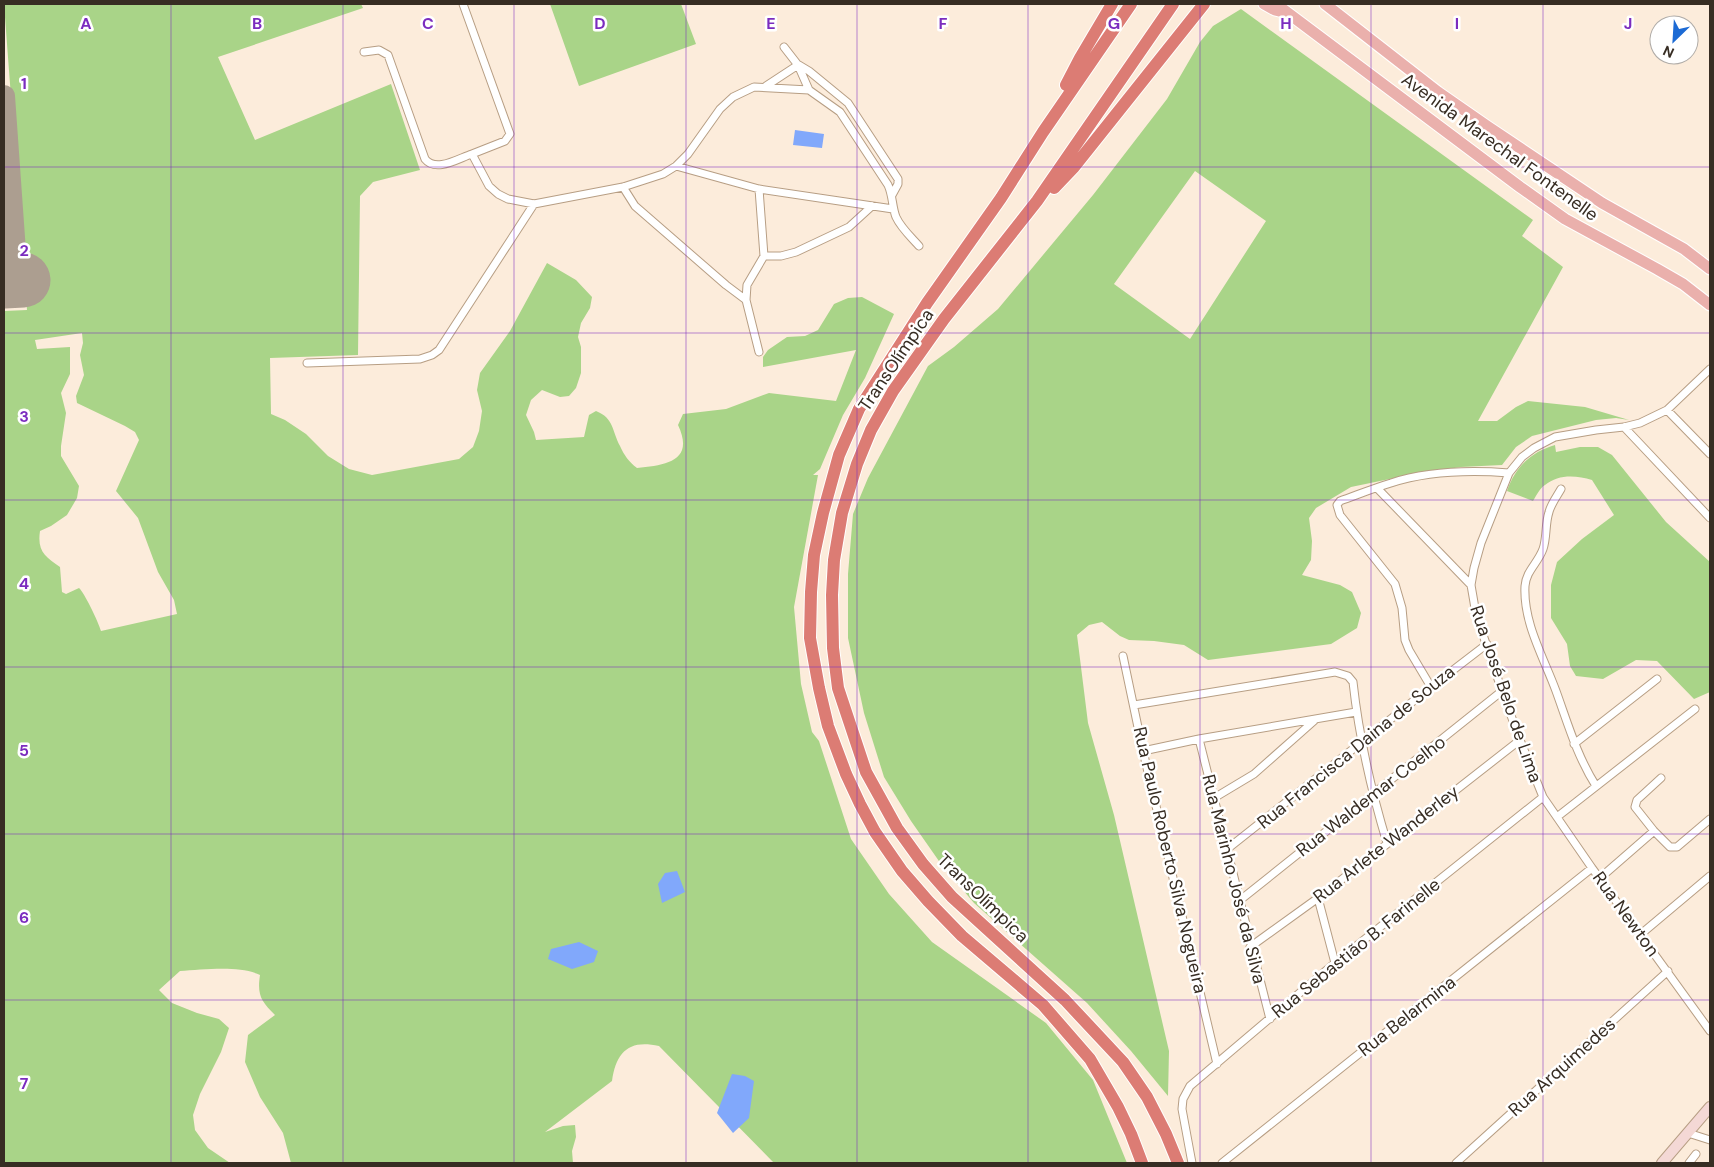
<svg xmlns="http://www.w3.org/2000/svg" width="1714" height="1167" font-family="'DM Sans',sans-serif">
  <rect width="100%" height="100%" fill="#fcecdb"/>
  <path fill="#a9d488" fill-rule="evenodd" d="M4,4h357l2,4 -145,49 37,83 136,-56 29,86 -47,12 -13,14 -2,159 -88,3 1,56 14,6 21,14 22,22 21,13 23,6 87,-16 14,-12 6,-16 3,-20 -5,-21 3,-17 30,-42 37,-68 29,17 16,17 -2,11 -9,15 -3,14 3,10v26l-5,15 -7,8 -9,1 -18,-7 -11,10 -5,15 8,17 2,8 48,-3 5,-22 7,-4c18,7 16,20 24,35 4,9 9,16 17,22 29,-3 58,-7 41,-43l5,-11 43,-5 43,-16 67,8 20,-51 -93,17v-10l5,-7 19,-13 18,-1 13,-6 16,-26 14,-6 14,-1 32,17 -29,64 -22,37 -23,54 -7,6h5l-24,132 7,77 11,48 7,9 32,98 38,55 43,48 114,81 47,57 34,83h-353l-115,-117c-30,-7 -43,6 -47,35l-67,51 18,-6 12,-1 1,12 -4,14 1,12h-282l-8,-30 -23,-36 -15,-35 3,-27 27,-20c-14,-14 -18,-20 -15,-40 -21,-10 -57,-5 -80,-4l-21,19 13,13 25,10 22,6 10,9 -8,24 -21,42 -7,21 2,15 13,18 22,15h-226v-852l23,-1zM82,333l1,10 -3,12 4,20 -8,21 1,7 48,23 10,6 4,8 -23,51 22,27 20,54 16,28 3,14 -76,17c-2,-8 -17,-39 -22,-43l-13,6 -4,-2 -2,-25c-15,-10 -23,-16 -20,-36l11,-5 16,-11 10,-17 2,-12 -18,-30v-10l5,-33 -5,-20 9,-19v-27l-33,2 -2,-9z
    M550,4h131l15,40 -117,42z
    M1241,9l292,211 -11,16 41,31 -85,154h19l19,-14 12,-6 57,6 44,13 -13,-2 -20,2 -64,16 -16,11 -14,18 -41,2 -52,8 -58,12 -35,21 -7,10 3,23 -1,19 -9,15 38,10 12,7 9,21 -4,15 -26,16 -123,16 -24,-15 -30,-4 -25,-1 -9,-4 -18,-14 -13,3 -12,10 11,88 26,92 55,236 -1,45 -37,-45 -44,-48 -113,-100 -33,-39 -30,-43 -27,-44 -20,-64 -16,-75v-64l5,-60 15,-36 60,-112 26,-19 44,-38 95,-114 74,-96 33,-57 13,-16zM1195,171l71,50 -76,118 -76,-55z
    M1555,445l1,7 24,-5h18l14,8 54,67 44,40v130l-16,7 -37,-38 -21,-1 -33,19 -27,-3 -6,-10 -3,-22 -16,-26v-33l6,-23 25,-23 32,-24 -22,-35c-16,-5 -34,-6 -47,5 -5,3 -9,11 -12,16l-26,-10c8,-24 24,-39 48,-46z"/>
  <path fill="#81a8fb" d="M795,130l29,4 -2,14 -29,-3z
    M677,871l8,21 -23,11 -4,-19 7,-11z
    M579,942l19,9 -4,11 -22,7 -24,-10 3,-10z
    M732,1074l13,2 9,5 -5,37 -16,15 -16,-20z"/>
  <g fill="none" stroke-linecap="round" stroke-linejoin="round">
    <path stroke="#ac9e90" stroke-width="22" d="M4,96l13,184"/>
    <path stroke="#ac9e90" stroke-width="55" d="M4,281l19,-1"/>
    <g stroke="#b79e84" stroke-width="9">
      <path id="street" d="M463,4l47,130 -5,7 -33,13
        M784,47l14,18 11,25 31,22 48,73c5,11 4,22 8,32 5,11 15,20 23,29
        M364,52l15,-2 9,5 37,104c11,14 34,-1 47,-5l17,32 9,8 10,5 26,5 89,-17 40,-13 13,-8 12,-12 32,-45 13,-12 21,-10 55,3
        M799,65l10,6 39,32 50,76v5l-6,11
        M766,86l32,-21
        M676,166l83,23 134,20
        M623,187l12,19 91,79 20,15
        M764,256h17l15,-4 53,-25 23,-21
        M759,352l-13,-52 1,-15 17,-29 -5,-67
        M307,363l113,-4 12,-4 7,-5 95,-146
        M1710,369l-43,41 -27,13 -16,4 -28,3 -41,7 -21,11 -12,9 -13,16 -28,70 -7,25 -3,17 5,29 26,77 18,49 23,57 49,71 118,163
        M1667,410l43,44
        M1624,427l86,91
        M1377,488l94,97
        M1561,489c-4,7 -10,15 -12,23 -4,12 -2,26 -6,37 -5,14 -17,22 -18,37 -2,37 19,72 31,105 12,33 21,65 40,95
        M1123,656l20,95 74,313
        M1431,687l-22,-37 -4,-10 -3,-32 -7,-24 -55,-69 -3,-10 3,-4c17,-6 34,-13 51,-18 37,-12 79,-13 118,-10
        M1134,705l195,-32 6,-1 13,4 5,6c6,55 18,108 34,161
        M1199,739l71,280
        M1574,744l83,-65
        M1143,751l56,-12 157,-27
        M1661,778l-24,22 -2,7 19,24 16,16h7l33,-28
        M1214,798l40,-24 61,-54
        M1557,817l138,-108
        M1226,850l205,-163 56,-43
        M1600,878l54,-47
        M1318,898l17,65
        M1239,901l263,-210
        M1641,934l69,-58
        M1250,947l68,-49 202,-158
        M1688,1133l22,7
        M1192,1163l-10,-54 1,-10 7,-13 145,-123 208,-166
        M1222,1163l370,-295
        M1456,1163l212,-192
        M1689,1163l7,-9"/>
    </g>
    <g stroke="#b79e84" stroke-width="12">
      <path id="secondary" d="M1662,1163l48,-56"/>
    </g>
    <g stroke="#fff" stroke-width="13">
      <path id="primary" d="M1264,4l11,6 8,2
        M1276,4l244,183 45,32 92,50 26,15 27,21
        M1325,4l113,88 49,34 115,77 82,46 26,20"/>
    </g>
    <g stroke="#fff" stroke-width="14">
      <path id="highway" d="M1131,4l-88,128 -42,66 -74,105 -68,106 -20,46 -16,58 -9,42 -3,37 -1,46 9,50 9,38 18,48 14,30 15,28 27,39 26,30 34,35 81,69 47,54 28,48 13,27 11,29
        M1173,4l-136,197 -93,118 -51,72 -22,39 -14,34 -15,49 -8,47 -2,35 1,53 5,40 28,84 31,56 26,36 29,33 113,103 58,62 24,35 19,37 12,29
        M1066,85l14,-27 32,-54
        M1054,188l20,-21 130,-163"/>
    </g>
    <use href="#street" stroke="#fff" stroke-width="7"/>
    <use href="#secondary" stroke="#f4d8d5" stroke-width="10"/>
    <use href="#primary" stroke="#eab0ac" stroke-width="11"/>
    <use href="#highway" stroke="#dc7c74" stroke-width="12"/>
  </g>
  <path fill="none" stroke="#7b2cbf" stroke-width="1" stroke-opacity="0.55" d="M171,4v1159M343,4v1159M514,4v1159M686,4v1159M857,4v1159M1028,4v1159M1200,4v1159M1371,4v1159M1543,4v1159M4,167h1706M4,333h1706M4,500h1706M4,667h1706M4,834h1706M4,1000h1706"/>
  <g text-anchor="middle" stroke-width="5" stroke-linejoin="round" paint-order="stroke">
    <g font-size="18" fill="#372d23" stroke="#fff">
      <text transform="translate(1500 147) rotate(36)" y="6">Avenida Marechal Fontenelle</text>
      <text transform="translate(896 360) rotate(-56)" y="6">TransOlímpica</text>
      <text transform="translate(1506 694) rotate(71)" y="6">Rua José Belo de Lima</text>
      <text transform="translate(1356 747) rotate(-39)" y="6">Rua Francisca Daina de Souza</text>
      <text transform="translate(1371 796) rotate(-38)" y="6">Rua Waldemar Coelho</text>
      <text transform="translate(1386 844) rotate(-38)" y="6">Rua Arlete Wanderley</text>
      <text transform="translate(1170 860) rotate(77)" y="6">Rua Paulo Roberto Silva Nogueira</text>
      <text transform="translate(1234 879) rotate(76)" y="6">Rua Marinho José da Silva</text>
      <text transform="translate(983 898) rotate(44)" y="6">TransOlímpica</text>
      <text transform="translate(1626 914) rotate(54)" y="6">Rua Newton</text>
      <text transform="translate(1356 948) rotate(-39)" y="6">Rua Sebastião B. Farinelle</text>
      <text transform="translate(1407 1016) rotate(-38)" y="6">Rua Belarmina</text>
      <text transform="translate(1562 1067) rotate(-42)" y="6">Rua Arquimedes</text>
    </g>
  </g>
  <g font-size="16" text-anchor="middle" font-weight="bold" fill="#7b2cbf" stroke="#fff" stroke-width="5" stroke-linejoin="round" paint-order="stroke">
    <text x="86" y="29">A</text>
    <text x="257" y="29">B</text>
    <text x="428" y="29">C</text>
    <text x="600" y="29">D</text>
    <text x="771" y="29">E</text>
    <text x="943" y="29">F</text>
    <text x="1114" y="29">G</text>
    <text x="1286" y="29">H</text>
    <text x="1457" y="29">I</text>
    <text x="1628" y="29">J</text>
    <text x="24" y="89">1</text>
    <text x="24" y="256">2</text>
    <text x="24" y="422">3</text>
    <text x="24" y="589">4</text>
    <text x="24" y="756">5</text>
    <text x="24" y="923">6</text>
    <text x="24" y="1089">7</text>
  </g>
  <rect width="1714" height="1167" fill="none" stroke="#372d23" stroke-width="10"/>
  <g transform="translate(1674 40) rotate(205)"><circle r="24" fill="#ffffff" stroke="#afaba7"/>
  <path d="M0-4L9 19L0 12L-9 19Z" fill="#1c6ad4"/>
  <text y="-8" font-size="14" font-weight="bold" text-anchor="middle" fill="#372d23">N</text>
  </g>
</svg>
